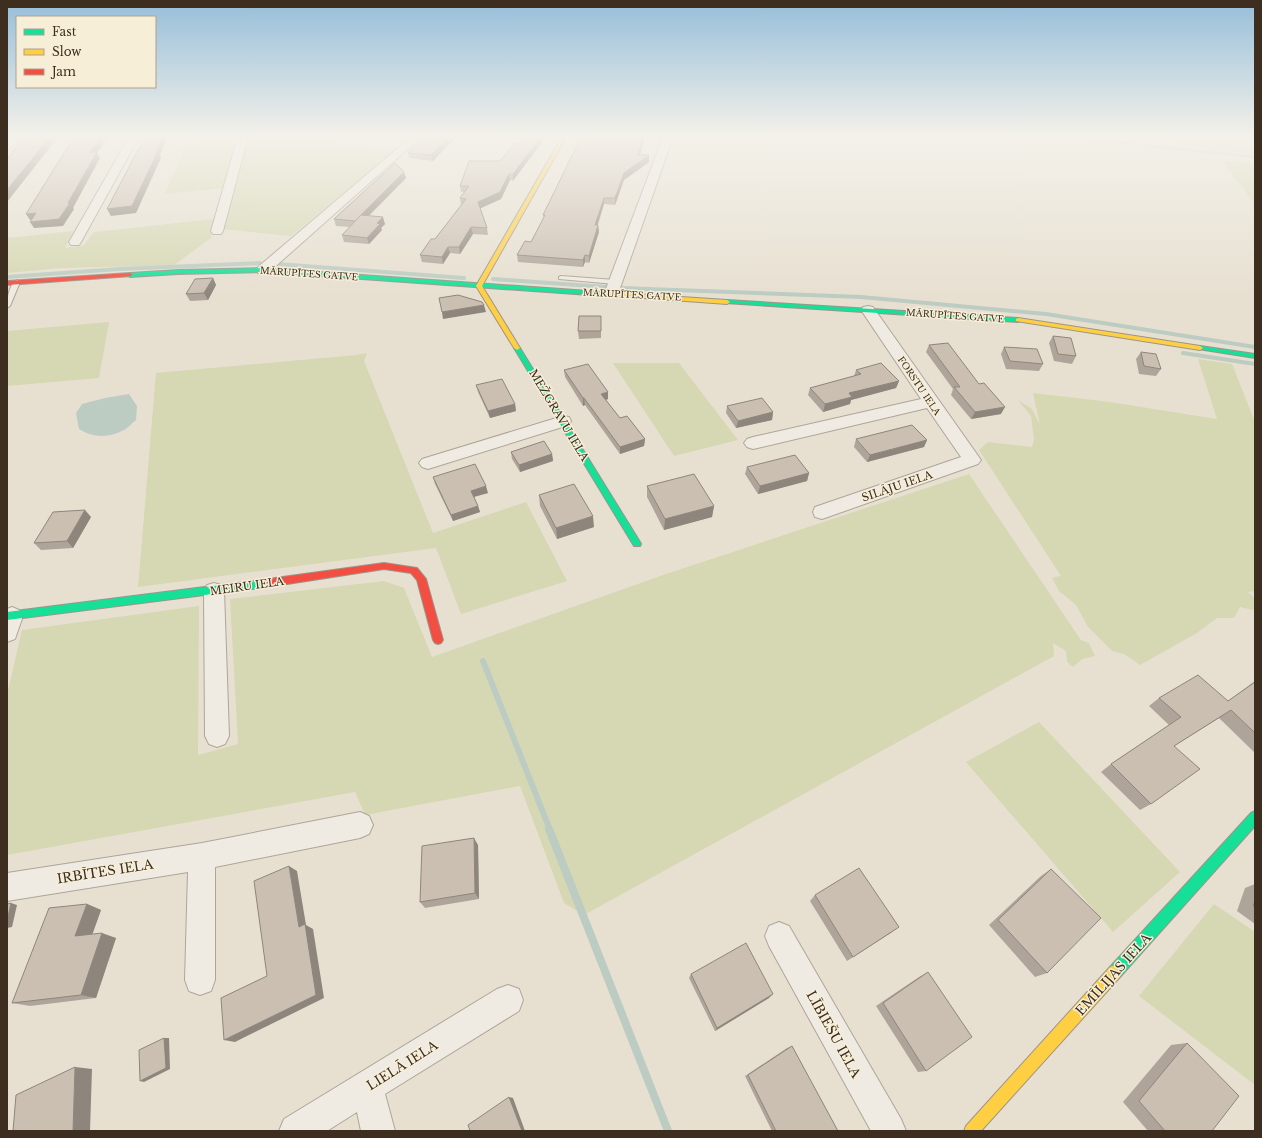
<svg xmlns="http://www.w3.org/2000/svg" width="1262" height="1138" font-family="'Libre Baskerville',serif">
  <rect width="100%" height="100%" fill="#e7e0d1"/>
  <path fill="#d6d7b3" d="M241,137l-16,51 -60,6 21,-50z
    M248,137h95l-11,8 62,6 -103,85 -68,-7z
    M1161,137h88l6,2v15l-64,-7z
    M1221,160l34,3v41z
    M214,219l-3,19 -37,27 -113,3 -54,5v-35l66,-7 -8,17 19,-3 10,-13z
    M109,322l-10,56 -92,8v-55z
    M367,353l-3,8 69,172 93,-31 41,79 -106,33 -25,-66 -298,39 18,-214 200,-18z
    M1198,359l34,5 23,58v169l-7,1 7,6v9l-2,3 -13,-3 -6,11h-17l-20,15 -57,32 -16,-11 -12,-3 -24,-24 -12,-22 -17,-14 -7,-13 9,-2 -82,-126 9,-8 44,5 2,-7 -3,-24 -13,-16 14,9 8,16 -7,-32 77,9 107,17z
    M613,363h66l59,77 -64,16z
    M969,474l112,166 8,3 6,13 -13,3 -9,8 -6,-5 -1,-11 -13,-8 1,13 -470,259 -20,-12 -44,-117 -155,29 -10,-23 -348,63v-160l15,-65 177,-24 -1,149 40,-11 -8,-145 154,-18 20,7 28,69 234,-83z
    M1039,722l141,150 -67,60 -147,-170z
    M1214,904l41,28v153l-116,-89z"/>
  <path fill="#bcccc2" d="M129,394l8,12 -1,14c-4,3 -8,8 -12,10 -15,8 -31,8 -45,-1l-3,-16 6,-9 23,-6z"/>
  <g fill="none" stroke-linecap="round" stroke-linejoin="round">
    <path stroke="#bcccc2" stroke-width="3" d="M1063,137l192,20"/>
    <path stroke="#bcccc2" stroke-width="4" d="M278,264l186,14
      M7,277l112,-8 141,-6
      M493,279l113,8
      M622,288l239,9 185,17 209,33
      M1183,353l72,11"/>
    <path stroke="#bcccc2" stroke-width="6" d="M483,661l67,169"/>
    <path stroke="#bcccc2" stroke-width="8" d="M549,829l119,302"/>
    <g stroke="#ada599" stroke-width="2">
      <path id="lane" d="M561,276l54,4 3,2 -3,2 -56,-5v-2z
        M17,280l3,2 -10,24 -3,2c0,-9 2,-24 10,-28z"/>
    </g>
    <g stroke="#ada599" stroke-width="2">
      <path id="street" d="M9,137h10l-8,11 -4,1v-10z
        M129,137h10l-58,105 -2,3h-8l-2,-3z
        M238,137h10l-25,94 -2,3h-8l-2,-3z
        M411,137h10l-153,136h-10l-1,-3 1,-3z
        M663,137h10l-55,157 -2,3h-10l-2,-3z
        M868,306l5,1 108,153 -3,4 -156,55 -7,-2 -2,-5 2,-5 146,-50 -34,-49 -174,41 -6,-2 -3,-4 3,-4 6,-2 168,-38 -60,-89 2,-3z
        M563,416l6,1 2,4 -2,4 -141,44 -6,-2 -3,-4 3,-4z
        M214,583l7,2 3,6 5,145 -4,8 -8,3 -8,-3 -4,-8 -1,-145 3,-6z
        M12,607l7,3 4,6 -8,23 -8,3v-33z
        M360,812l9,4 4,9 -4,9 -9,4 -145,29v113l-4,11 -11,4 -11,-4 -4,-11 3,-108 -181,29v-28l195,-30z
        M779,922l10,4 112,193 5,12h-35l-102,-185 -4,-10 4,-10z
        M508,985l11,4 4,11 -4,11 -134,83 10,37h-34l-4,-19 -30,19h-48l5,-12 213,-130z"/>
    </g>
    <g stroke="#9c958a" stroke-width="2">
      <path id="fast" d="M263,268l341,24 3,2 -3,2 -341,-24 -85,2 -48,3 -3,-2 3,-2 48,-3z
        M727,300l291,18 3,2 -3,2 -293,-19 -1,-1z
        M517,346l3,2 120,194 1,2 -1,2h-6l-120,-198z
        M1200,346l55,8v4l-57,-9 -1,-1z
        M268,579l3,1 2,3 -2,3 -3,1 -261,33v-8z
        M1255,811v15l-135,151 -5,2 -5,-2 -2,-5 2,-5 141,-154z"/>
    </g>
    <g stroke="#9c958a" stroke-width="2">
      <path id="slow" d="M562,137h4l-84,149 38,62 -3,2 -3,-2 -38,-62z
        M604,292l123,8 3,2 -3,2 -125,-9 -1,-1z
        M1018,318l182,28 3,2 -3,2 -184,-29v-2z
        M1115,965l5,2 2,5 -2,5 -139,154h-17l2,-5 144,-159z"/>
    </g>
    <g stroke="#9c958a" stroke-width="2">
      <path id="jam" d="M130,273l2,1v2l-125,9v-4z
        M384,563l33,5 9,11 17,61 -2,3 -3,1 -3,-1 -2,-3 -16,-60 -6,-7 -27,-4 -116,18 -3,-1 -2,-3 2,-3 3,-1z"/>
    </g>
    <use href="#lane" fill="#efebe3" fill-rule="evenodd"/>
    <use href="#street" fill="#efebe3" fill-rule="evenodd"/>
    <use href="#fast" fill="#16e098" fill-rule="evenodd"/>
    <use href="#slow" fill="#ffcf43" fill-rule="evenodd"/>
    <use href="#jam" fill="#f24e42" fill-rule="evenodd"/>
  </g>
  <path fill="#afa499" d="M424,137h32l-23,24 -24,-3 -1,-5z
    M581,137h64l-5,18 9,7 -25,18 -9,25 -11,-1 -6,21 1,7 -10,31 -4,-1 -2,5 -65,-5 -1,-7 14,-13 13,-24 -1,-3z
    M515,143l-2,38 -3,-1 -9,19 -21,9 7,20 1,7 -15,-1 -13,20 -10,-1 -7,11 -21,-2 -2,-7 15,-16 26,-34 -1,-7 4,-6h-3l-1,-6 40,-25z
    M406,178l-37,38 16,8 -4,4 1,2 -13,14 -25,-2 -2,-7 8,-8 -14,-1 -2,-7z
    M213,278l3,7 -8,15 -18,1 -4,-7z
    M601,316v22l-22,1 -1,-8z
    M1053,336l23,20 -4,8 -18,-3 -5,-18z
    M929,345l72,69 -30,5 -20,-24 2,-6 -27,-37z
    M1004,347l39,17 -4,7 -33,-2 -5,-15z
    M1141,352l20,17 -5,7 -17,-2 -3,-15z
    M564,370l44,29 -2,1 14,18 25,21 -1,7 -24,8 -35,-49 -2,1 -18,-29z
    M856,370l43,11 -3,7 -45,12 -1,4 -27,8 -15,-17 2,-7 44,-12z
    M476,385l39,19 1,7 -26,7 -12,-26z
    M727,406l46,6 -1,8 -36,8 -10,-15z
    M856,439l71,1 -3,7 -57,15 -13,-15z
    M511,452l41,2 1,7 -33,11 -8,-13z
    M747,467l62,6 -2,8 -49,13 -13,-20z
    M433,477l55,16 -14,4 4,9 2,6 -27,9 -18,-37z
    M647,486l67,20 -2,11 -48,13 -17,-33z
    M539,495l55,32 -37,12 -17,-33z
    M91,517l-18,31 -32,2 -7,-7z
    M1255,681v70l-1,1 -35,-34 -45,28 -23,58 -11,6 -39,-38 10,-8 58,-39 -20,-19 10,-8 69,3z
    M478,845l1,54 -54,9 -5,-6z
    M1051,869l-4,104 -12,4 -46,-52 52,-49z
    M1255,884v40l-18,-13 8,-23z
    M815,895l77,37 -45,29 -37,-60z
    M87,904l14,6 -9,24 24,4 -20,60 -66,8 -18,-3z
    M928,972l-2,99 -8,1 -42,-66 43,-29z
    M691,974l78,24 -54,33 -26,-53z
    M1187,1043l25,88h-64l-25,-29 48,-57z
    M792,1046l46,85h-66l-27,-55 42,-28z"/>
  <path fill="#8e867d" d="M50,137h8l-51,65v-12z
    M101,137h5l1,2 -10,14 3,5 -27,50 1,1 -11,17 -29,2 -4,-6 38,-19 22,-51z
    M162,137h5l-7,18 1,3 -25,55 -25,3 -4,-7 49,-58z
    M449,137h7l-23,24 -2,-6z
    M541,137h5l-33,44v-7z
    M643,137h2l-7,24v-6z
    M649,155v7l-25,18 -9,25v-7l9,-25z
    M404,172l2,6 -49,49 -2,-6z
    M509,174l1,6 -9,19 -22,10 -1,-7z
    M604,198v6l-9,27v-6z
    M36,213l5,6 -11,1 -4,-6z
    M383,217l2,7 -4,4 1,2 -13,14 -2,-6 10,-15z
    M598,225l1,7 -10,31v-7z
    M471,227l2,7 -13,20 -1,-7z
    M448,247l2,6 -7,11 -1,-7z
    M585,255v7l-2,5v-7z
    M213,278l3,7 -8,15 -4,-7z
    M484,305l2,7 -43,7 -1,-7z
    M899,381l-3,7 -45,12 -1,4 -27,8 2,-8 24,-11z
    M608,392v7l-6,2 -1,-7z
    M583,398h1l1,7 -2,1z
    M515,404l1,7 -26,7 -2,-7z
    M1005,407l-4,7 -30,5 4,-7z
    M773,412l-1,8 -36,8 2,-7z
    M645,439l-1,7 -24,8v-7z
    M927,440l-3,7 -57,15 3,-7z
    M552,454l1,7 -33,11 -1,-7z
    M809,473l-2,8 -49,13 2,-8z
    M486,486l2,7 -15,4 -2,-6z
    M478,506l2,6 -27,9 -2,-6z
    M714,506l-2,11 -48,13 1,-11z
    M85,510l6,7 -18,31 -6,-7z
    M593,516l1,11 -37,12 -1,-11z
    M1231,710l-12,8 -56,35 11,-7z
    M474,838l4,7 1,54 -4,-6z
    M289,866l8,5 9,54 7,4 11,69 -89,44 -11,-2 92,-45 -17,-68z
    M11,903l6,2 -5,22 -5,1v-7z
    M87,904l14,6 -11,31 -15,-5z
    M899,927l-7,5 -45,29 6,-4z
    M102,933l14,5 -20,60 -15,-3z
    M773,994l-4,4 -54,33 2,-3z
    M164,1038h5l1,31 -26,13 -4,-1z
    M75,1067l17,2 -2,62h-17z
    M509,1097l4,1 12,33h-3z"/>
  <path fill="#cbbfb2" stroke="#8e867d" d="M23,137h27l-43,53v-30z
    M74,137h27l-11,15h7l-29,51h2l-11,16 -29,3 6,-9 -10,1z
    M145,137h17l-6,14h2l-26,55 -25,3 31,-59h1z
    M424,137h25l-18,18 -23,-2z
    M524,137h17l-28,37h-4l-9,18 -22,10 9,26 -16,-1 -12,20h-11l-6,10 -22,-2 11,-16h4l31,-40 -6,-1 9,-12h-9l9,-25h31l15,-18 6,1z
    M581,137h62l-5,18h11l-25,18 -9,25h-11l-9,27h3l-9,31 -4,-1 -2,5 -66,-5 8,-14 6,1 14,-27h-2z
    M395,163l9,9 -49,49 -21,-2z
    M361,215l22,2 -6,6 3,1 -13,14 -25,-3z
    M213,278l-9,15 -18,1 9,-15z
    M458,295l24,7 2,3 -42,7 -3,-14z
    M579,316h22v15h-23z
    M1053,336l18,2 5,18 -18,-2z
    M948,343l31,41 5,-1 21,24 -30,5 -21,-25h6l-31,-42z
    M1004,347l33,2 6,15 -33,-3z
    M1141,352l15,2 5,15 -17,-3z
    M881,363l18,18 -50,12 3,4 -27,7 -15,-16 51,-14 -5,-4z
    M588,364l20,28 -7,2 19,24 7,-2 18,23 -25,8 -36,-49h-1l-19,-28z
    M502,379l13,25 -27,7 -12,-26z
    M762,398l11,14 -35,9 -11,-15z
    M912,425l15,15 -57,15 -14,-16z
    M544,441l8,13 -33,11 -8,-13z
    M795,455l14,18 -49,13 -13,-19z
    M475,464l11,22 -15,5 7,15 -27,9 -18,-38z
    M694,474l20,32 -49,13 -18,-33z
    M574,484l19,32 -37,12 -17,-33z
    M85,510l-18,31 -33,2 19,-31z
    M1198,675l30,26 27,-19v51l-24,-23 -57,36 26,23 -49,35 -40,-40 70,-47 -22,-19z
    M474,838l1,55 -55,9 2,-56z
    M289,866l10,61 6,-3 11,71 -92,45 -3,-42 46,-22 -13,-95z
    M859,868l40,59 -46,30 -38,-62z
    M1051,869l50,49 -54,55 -49,-53z
    M1255,901v6l-2,-1z
    M11,903l-4,18v-17z
    M87,904l-12,32 27,-3 -21,62 -69,8 37,-95z
    M746,943l27,51 -56,34 -26,-54z
    M928,972l44,65 -46,34 -43,-68z
    M164,1038l2,30 -26,13 -1,-31z
    M1187,1043l52,53 -27,35h-47l-26,-30z
    M792,1046l46,85h-62l-28,-56z
    M75,1067l-2,64h-60l3,-36z
    M509,1097l13,34h-52l-2,-6z"/>
  <linearGradient id="sky" x2="0" y2="1"><stop stop-color="#96bed9"/><stop offset="0.46" stop-color="#f4f1ea"/><stop offset="1" stop-color="#f4f1ea" stop-opacity="0"/></linearGradient>
  <rect width="1262" height="296" fill="url(#sky)"/>
  <g text-anchor="middle" stroke-width="3" stroke-linejoin="round" paint-order="stroke">
    <g font-size="9" fill="#3d2e20" stroke="#f7eed8">
      <text transform="translate(309 274) rotate(4)" y="3">MĀRUPĪTES GATVE</text>
      <text transform="translate(632 295) rotate(3)" y="3">MĀRUPĪTES GATVE</text>
      <text transform="translate(955 316) rotate(4)" y="3">MĀRUPĪTES GATVE</text>
      <text transform="translate(919 386) rotate(56)" y="3">FORSTU IELA</text>
    </g>
    <g font-size="11" fill="#3d2e20" stroke="#f7eed8">
      <text transform="translate(559 415) rotate(59)" y="4">MEŽGRAVU IELA</text>
      <text transform="translate(897 486) rotate(-19)" y="4">SILĀJU IELA</text>
      <text transform="translate(247 586) rotate(-8)" y="4">MEIRU IELA</text>
    </g>
    <g font-size="13" fill="#3d2e20" stroke="#f7eed8">
      <text transform="translate(105 871) rotate(-9)" y="5">IRBĪTES IELA</text>
      <text transform="translate(1113 974) rotate(-48)" y="5">EMĪLIJAS IELA</text>
      <text transform="translate(834 1034) rotate(61)" y="5">LĪBIEŠU IELA</text>
      <text transform="translate(402 1065) rotate(-32)" y="5">LIELĀ IELA</text>
    </g>
  </g>
  <rect width="1262" height="1138" fill="none" stroke="#3d2e20" stroke-width="16"/>
  <rect x="16" y="16" width="140" height="72" fill="#f7eed8" stroke="#ada18e"/>
  <rect x="24" y="29" width="20" height="6" fill="#16e098" stroke="#ada18e"/>
  <text x="52" y="36" font-size="12" fill="#3d2e20">Fast</text>
  <rect x="24" y="49" width="20" height="6" fill="#ffcf43" stroke="#ada18e"/>
  <text x="52" y="56" font-size="12" fill="#3d2e20">Slow</text>
  <rect x="24" y="69" width="20" height="6" fill="#f24e42" stroke="#ada18e"/>
  <text x="52" y="76" font-size="12" fill="#3d2e20">Jam</text>
</svg>
